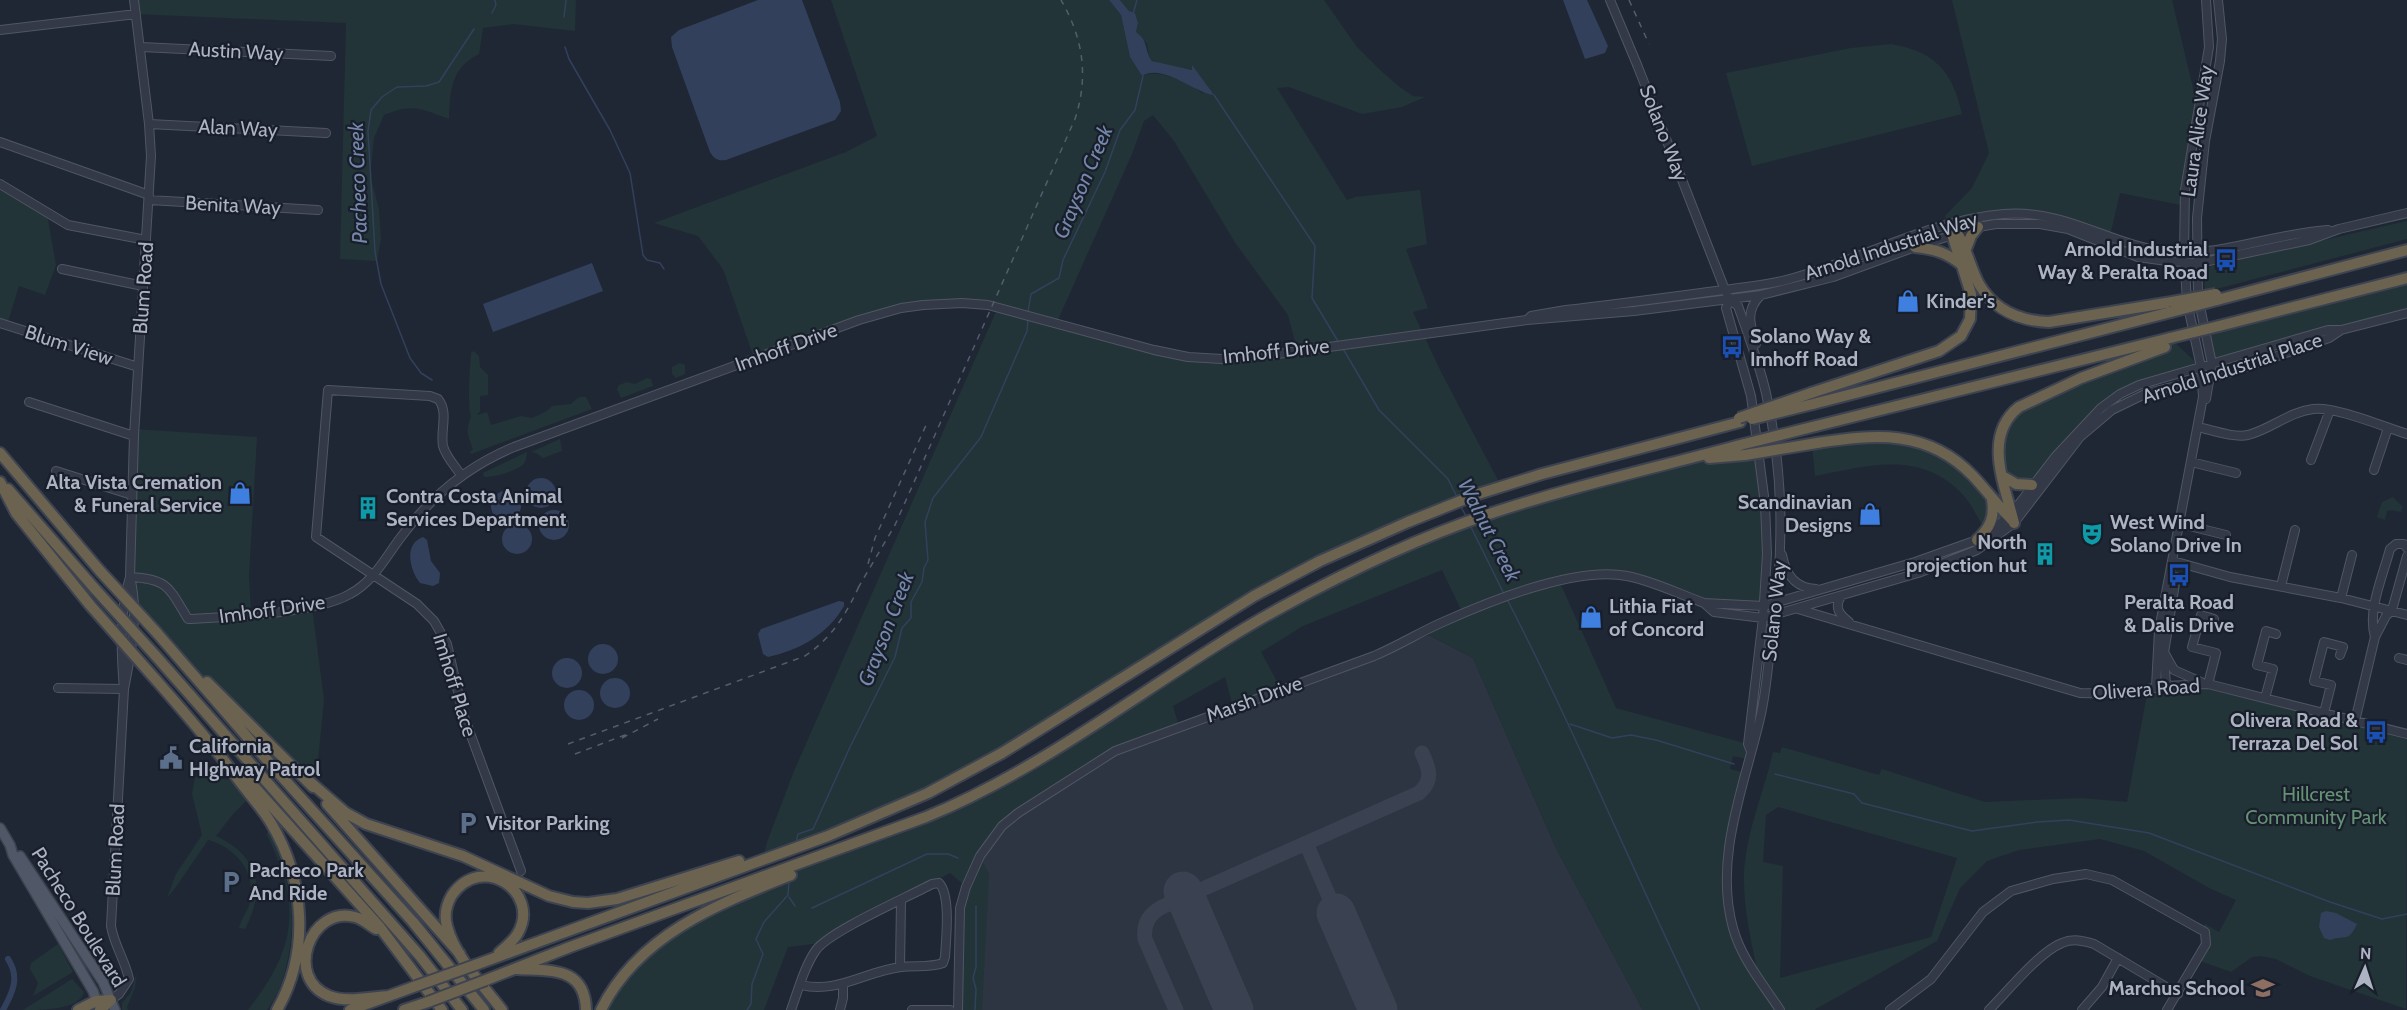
<svg xmlns="http://www.w3.org/2000/svg" width="2407" height="1010" font-family="Cabin,sans-serif">
  <rect width="100%" height="100%" fill="#1f2735"/>
  <path fill="#2d3442" d="M1429,635l44,23 83,190 87,162h-685l14,-138 30,-46 113,-75z"/>
  <path fill="#223437" fill-rule="evenodd" d="M134,0h442l-1,31 -62,-7 -30,4 -4,26c-28,14 -29,36 -30,65 -29,-10 -35,-16 -65,-4l-10,23 -4,37 9,34 2,30 -4,22 -37,-2 6,-236 -210,-9z
    M831,0h278l12,15 9,42 12,19c16,-8 49,7 61,18l-10,-24 -35,-7 -8,-4 -3,-15 -11,-12 2,-9 -3,-10 -6,-2 -9,-11h204l33,47 23,23 21,18 12,8 12,1 -23,10 -40,7 -73,-27 -12,1 70,112 8,-3 65,-7 7,54 -21,5 22,59 -15,4 27,58 61,116 -181,75 -392,232 -165,66 4,-17 27,-71 204,-464 -10,-2 -87,3 -147,50 -31,-89 -25,-33 -44,-13 192,-71 31,-16zM1153,115l21,26 62,103 52,71 9,34 -75,10 -68,-9 -97,-28 75,-168 12,-33z
    M1952,0h220l22,92 8,2 -16,112 -66,-13 -10,43 -48,-17 -56,-5 -57,11 -4,-9 27,-28 17,-35z
    M1891,44c45,8 61,27 71,70l-210,52 -26,-93 125,-25z
    M0,186l47,28 9,51 -11,30 -26,-9 -12,39 -7,-2z
    M2407,221v18l-202,53 -1,-20 7,-6z
    M2407,277v36l-195,51 -7,-32z
    M2170,338l31,29 -62,18 -38,23 -69,77 -28,-8 -6,-21 14,-43z
    M474,351l5,5 1,11 8,8v20l-8,1v15l-3,4 10,-3 4,13 30,-9 11,2 15,-7 5,-5 19,-2c5,-4 7,-8 15,-7l6,12 -121,45 -1,-2 3,-3c-6,-15 -7,-17 -2,-33 -4,-10 -1,-50 0,-63z
    M680,363l5,2v9l-9,4 -4,-4v-7z
    M647,378l4,1 2,7 -32,12 -4,-9 2,-4 8,-3 8,2z
    M134,429l123,8 -8,139 2,37 61,-6 12,93 -7,70 -8,11 -176,-174 -3,-30z
    M1876,436l66,16 50,48 -6,32c-7,-11 -13,-26 -22,-36 -43,-47 -95,-30 -149,-20l-3,-32z
    M560,439l2,12 -19,7 -7,-5 -5,-1z
    M527,452c0,2 -1,7 -2,10 -4,8 -32,16 -41,15l-1,-4z
    M1761,452l4,52 -1,102 -47,-4 -92,-26 -69,6 6,5 54,121 132,36v15l-15,-3 -3,13 15,4 -17,79 4,73 26,51c-6,-34 -15,-67 -14,-102 2,-42 20,-82 29,-122l7,1 2,-6 97,28 3,-6 103,33 97,-4 45,4 21,-113 60,-5 199,50 -1,275 -96,-33 -34,-17 -15,-3 -9,1 -21,15 -34,-12 9,-16 -4,-15 3,-5 14,8 17,-32 -25,-11 -67,-38 -44,-12 -81,11 -32,11 -27,27 -23,53 -123,69h-171l-87,-162 -83,-190 -44,-23 12,-12 22,-9 -21,-44 -139,56 -42,26 20,37 -48,18 -8,-30 -52,29 6,20 -44,16 -117,71 -38,43 9,18 -7,136h-24l1,-87 7,-36 -16,-14 -128,70 -34,4 -24,63h-163l3,-7 62,-67 63,-45 282,-114 270,-170 163,-76 244,-72zM1778,807l179,51 -26,79 -151,41 3,-112 -20,-4 3,-47z
    M2393,497l10,10 -2,5 -10,-2 -4,1 -2,9 -8,-3 5,-15z
    M195,777l38,3 13,21 -12,12 -18,23c43,20 50,53 29,93l-6,-1c2,-9 9,-17 11,-26 7,-30 -15,-55 -42,-62l-32,47 -9,11 9,-24 26,-39 -10,-41z
    M269,832c20,43 29,84 18,131 -4,18 -9,33 -20,47h-19c49,-63 54,-105 18,-177z
    M58,944l15,28 -40,24 5,-13 -8,-14 1,-6z
    M137,972l-2,16 -8,19 1,3h-6v-7l9,-11z
    M72,979l12,13c-4,18 -43,18 -61,18z"/>
  <path fill="#33405c" d="M758,0h44l38,102 1,9 -6,9 -109,40c-8,1 -12,-1 -16,-8l-38,-105 -1,-10 8,-7z
    M1109,0h11l9,11 6,2 3,10 -2,9c13,9 8,18 16,29l40,9v-5l22,30c-20,-2 -51,-32 -72,-19l-12,-19 -9,-42z
    M1563,0h24l21,46 -3,7 -20,6z
    M592,263l11,28 -110,41 -10,-28z
    M526 493a15 15 0 1 1 30 0a15 15 0 1 1-30 0Z
    M491 506a15 15 0 1 1 30 0a15 15 0 1 1-30 0Z
    M539 525a15 15 0 1 1 30 0a15 15 0 1 1-30 0Z
    M502 539a15 15 0 1 1 30 0a15 15 0 1 1-30 0Z
    M423,537l4,3 4,21 9,12 -1,10 -6,3 -13,-3c-10,-12 -17,-39 3,-46z
    M839,601l5,1v4c-16,28 -44,44 -76,51l-5,-3 -5,-20 3,-5z
    M588 659a15 15 0 1 1 30 0a15 15 0 1 1-30 0Z
    M552 673a15 15 0 1 1 30 0a15 15 0 1 1-30 0Z
    M600 693a15 15 0 1 1 30 0a15 15 0 1 1-30 0Z
    M564 705a15 15 0 1 1 30 0a15 15 0 1 1-30 0Z
    M2326,911l10,2 21,11c-9,19 -10,10 -27,16l-6,-2 -5,-11 2,-14z"/>
  <g fill="none" stroke-linecap="round" stroke-linejoin="round">
    <path stroke="#33405c" stroke-width="1.5" d="M492,13l4,-8 -1,-5
      M1133,14l4,-14
      M564,17l2,-17
      M565,47l4,12 41,71 20,43 13,82 4,5 13,3 4,6
      M1214,95l101,151 -3,52 27,45
      M1028,312l3,-18 28,-16 4,-18 42,-88 15,-42 15,-20 8,-34
      M1342,347l37,63 69,69 9,18
      M432,380l-11,-7 -11,-15 -29,-74 -6,-32 -7,-121 3,-21 11,-13 15,-10 29,-1 13,-4 35,-53
      M1461,507l5,9
      M1470,525l34,69
      M1508,601c69,134 126,273 192,409
      M1570,724l42,14 19,-3 25,5 78,24
      M1775,774l79,20 8,9 110,28 65,-9 32,-2 80,13 181,69 52,17 25,-5
      M796,843l2,-9 15,-5 37,-82 45,-90 7,-29 9,-10v-16l11,-20 2,-14 4,-8 -3,-38 8,-24 48,-61 46,-106 1,-11
      M789,897l6,9
      M812,908l115,-54h21l10,4
      M747,1010l4,-6 1,-20 11,-30 -7,-15 8,-17 24,-27 1,-15
      M975,1010l1,-21 -3,-11 3,-11v-61"/>
    <path stroke="#33405c" stroke-width="6" d="M3,1010c10,-18 17,-33 5,-51"/>
    <path stroke="#3a4251" stroke-width="15" d="M1306,843l30,70
      M1176,1010l-31,-71c-2,-15 4,-25 17,-32l257,-114c15,-13 10,-25 3,-40"/>
    <path stroke="#3a4251" stroke-width="39" d="M1183,891l51,119
      M1336,913l42,97"/>
    <g stroke="#505664" stroke-width="10">
      <path id="minor" d="M134,0l15,124 2,32 -17,280 -4,141c39,2 39,11 58,42 41,-2 127,-5 162,-25 24,-13 35,-36 51,-57 30,-41 67,-71 113,-90l345,-127 42,-12 22,-3 39,-2 26,2 166,45 34,7 34,2 48,-4 257,-35 107,-9 127,-16 72,-18 82,-30 63,-20 18,-3h44l28,5 70,28 29,4 32,2 110,-23 30,-11 68,-16
        M1610,0l28,67 87,223 5,10 8,6c10,28 21,57 28,87 11,50 16,102 14,154 0,27 -4,54 -8,81 -3,29 -5,58 -11,86 -15,68 -48,142 -28,214 8,30 30,56 47,82
        M0,30l136,-16
        M141,47l190,9
        M149,124l177,9
        M0,142l149,53
        M0,184l68,41 78,15
        M149,200l169,10
        M62,269l81,17
        M1730,300l-4,8 25,88 14,108 2,50 -4,64 -15,126 2,5
        M1527,320l4,-4 35,-6c45,-5 90,-11 135,-17 27,-4 55,-6 81,-12 75,-18 145,-61 222,-67 63,-5 108,33 167,38 53,4 105,-19 157,-22
        M0,323l138,44
        M1756,344c-6,-19 -11,-34 5,-49
        M2206,399l6,-35 -14,-67 -1,-79 8,-77 15,-80 2,-22 -4,-39
        M29,402l105,34
        M2198,427c14,3 35,11 50,8 23,-6 41,-23 65,-26 22,-3 71,18 94,25
        M2311,460l19,-50
        M2191,462l45,11
        M2374,470l14,-42
        M56,471l76,24
        M461,475c-6,-9 -15,-18 -18,-29 -3,-16 6,-34 -5,-47l-8,-3 -102,-6 -12,147 101,67 17,17 13,23 16,70 58,157
        M2181,524l45,11
        M2407,548l-3,-4h-8l-6,5c-7,27 -23,61 -15,88l11,-21 6,-6 15,-54
        M1782,555c4,20 13,33 34,34
        M2173,561l57,16 111,21 66,17
        M2281,586l14,-56
        M1841,596c-7,12 -2,18 8,26
        M2341,598l11,-43
        M1704,603l60,3 151,-44 62,-22 18,-12 17,-15 43,-56 46,-49 19,-14 19,-9 189,-55h12
        M1798,609l282,84 38,1 48,-8 42,-2 199,50
        M2165,654l9,16 27,12
        M2399,658l8,2
        M2208,684l8,-31 -24,-6 9,-32 13,4
        M2166,686l-2,-33 12,-76
        M2156,687l3,-57 44,-233 -2,-30 -14,-65 -3,-49 1,-63 24,-143 -3,-47
        M58,688l66,1
        M2265,698l8,-29 -16,-4 9,-34 10,3
        M2324,713l7,-28 -17,-4 10,-39 19,5 -3,8
        M2355,721l20,-84
        M900,967l1,-66
        M111,1000l8,-6 10,-15c-4,-19 -15,-34 -18,-53l13,-237c-3,-36 -5,-77 6,-112 9,35 1,77 -6,112
        M791,1010c7,-19 13,-43 25,-60 14,-19 90,-52 116,-66l7,-1c12,12 7,56 6,74l-2,6c-13,5 -29,2 -42,4 -35,4 -64,27 -100,18
        M840,1010l3,-12v-14
        M912,1010h38
        M958,1010l2,-102 6,-21 14,-31 22,-30 16,-13 97,-62 259,-95c24,-10 46,-24 69,-34 47,-21 133,-56 184,-46 26,5 52,18 77,27l10,9 49,6 155,-45 59,-23 37,-27 66,-86 32,-27 35,-17 79,-19 103,-36 12,-8 66,-17
        M1890,1010l41,-31 52,-67 28,-21 42,-12 33,-5 26,6 93,52 1,12 -39,66
        M1989,1010c19,-19 50,-58 73,-67 11,-5 22,-2 32,1l84,50
        M2082,1010l20,-23 16,-29"/>
    </g>
    <g stroke="#3c424f" stroke-width="12">
      <path id="major" d="M0,828l10,17 3,10 80,136 5,14
        M20,856l83,126 12,28"/>
    </g>
    <g stroke="#3d4350" stroke-width="14">
      <path id="highway" d="M1957,233c10,16 13,34 22,51 15,26 41,37 70,38l123,-20
        M1915,247c20,2 33,6 48,19
        M1966,249l5,-13 7,-9
        M2217,300l190,-50
        M2219,326l188,-48
        M1811,393l128,-42 22,-15 9,-17 1,-25 -22,-69
        M1813,404l358,-92
        M1816,426l354,-88
        M1817,443c58,-9 111,-14 156,33 14,15 26,31 40,45
        M0,453l100,118
        M1709,458l36,-3
        M2004,477l12,7 16,1
        M0,482l16,31 74,92
        M8,489l88,101
        M2014,523c-9,-38 -32,-87 5,-116l62,-29 84,-31
        M1977,540c13,-12 18,-23 15,-40
        M157,633l117,135 139,154 71,88
        M155,655l265,301 42,54
        M157,681c28,32 56,64 81,98 11,15 24,29 33,44 34,57 39,129 6,187
        M207,682l106,105
        M241,772l138,154 63,84
        M309,781l37,32 20,11 97,32 86,40 24,6 15,1 29,-4 122,-38
        M327,804l133,150
        M376,929c-7,-4 -13,-10 -21,-12 -45,-12 -71,61 -26,79 18,7 41,1 60,0
        M499,953c6,-6 15,-12 19,-20 23,-41 -36,-81 -66,-38 -6,10 -8,20 -5,31 8,31 36,59 55,84
        M475,965l353,-129 100,-43 74,-40 252,-157 66,-35 88,-39 70,-28 64,-20 198,-52
        M518,969c32,2 67,-3 68,41
        M486,980l84,-33 356,-130c129,-53 235,-144 356,-210 66,-36 136,-69 207,-93 84,-28 170,-47 255,-70
        M78,1010l18,-9 15,-1
        M100,1010l11,-10
        M350,1010l66,-24
        M404,1010l24,-8
        M601,1010c37,-75 117,-106 190,-135"/>
    </g>
    <use href="#minor" stroke="#333946" stroke-width="8"/>
    <use href="#major" stroke="#505766" stroke-width="9"/>
    <use href="#highway" stroke="#6b6350" stroke-width="10"/>
    <path stroke="#555c6d" stroke-width="1.5" stroke-dasharray="6 6" stroke-linecap="butt" d="M1629,0l20,44
      M868,564l7,-26 52,-115
      M858,588l37,-63 180,-406c14,-43 8,-81 -14,-119
      M622,738l36,-19
      M568,744l237,-88c28,-19 42,-43 56,-74
      M575,754l55,-21"/>
    <g stroke="#3d4350" stroke-width="14" stroke-linecap="butt">
      <path id="highway-bridge" d="M2172,302l44,-8
        M2171,312l46,-12
        M2170,338l49,-12
        M1739,418l72,-25
        M1752,419l61,-15
        M1744,444l72,-18
        M1745,455l72,-12
        M100,571l57,62
        M96,590l59,65
        M90,605l67,76
        M416,986l59,-21
        M428,1002l58,-22"/>
    </g>
    <use href="#highway-bridge" stroke="#6b6350" stroke-width="10"/>
  </g>
  <defs>
    <g id="bus-bare" transform="scale(1.8)"><path d="M-5-6H5V4H4V6H2V4H-2V6H-4V4H-5ZM-3.5-4V0h7V-4ZM-3.5 1.2v1.5H-2V1.2ZM2 1.2v1.5H3.5V1.2Z" fill="#1a4fb4" stroke="#181e2a" stroke-width="2.5" paint-order="stroke"/></g>
    <g id="shop-bare" transform="scale(1.8)"><path d="M-5-2.5h2.3a2.7 3.5 0 0 1 5.4 0H5L5.5 6h-11ZM-1.5-2.5h3a1.5 2.3 0 0 0-3 0Z" fill="#3f7fe0" stroke="#181e2a" stroke-width="2.5" paint-order="stroke"/></g>
    <g id="building-bare" transform="scale(1.8)"><path d="M-4-6H4V6H1V3H-1V6H-4ZM-2.5-4.3h1.7v1.8h-1.7ZM.8-4.3h1.7v1.8H.8ZM-2.5-1h1.7V.8h-1.7ZM.8-1h1.7V.8H.8Z" fill="#0f9aa8" stroke="#181e2a" stroke-width="2.5" paint-order="stroke"/></g>
    <g id="theatre-bare" transform="scale(1.8)"><path d="M-5-5.5Q0-4 5-5.5V0Q5 5 0 6Q-5 5-5 0ZM-3.3-2.5H-1v1.5H-3.3ZM1-2.5H3.3v1.5H1ZM-2.8 1Q0 5.5 2.8 1Z" fill="#0f9aa8" stroke="#181e2a" stroke-width="2.5" paint-order="stroke"/></g>
    <g id="civic-bare" transform="scale(1.8)"><path d="M-.6-6.5H3V-4.5H.6V-3L4-1V1h2V6H-6V1h2V-1L-.6-3ZM-1.2 2.5V6h2.4V2.5Z" fill="#5c6f8a" stroke="#181e2a" stroke-width="2.5" paint-order="stroke"/></g>
    <g id="parking-bare" transform="scale(1.8)"><path d="M-3.5-5.5H1a3.5 3.5 0 0 1 0 7H-1V5.5H-3.5ZM-1-3.4V-.6H.8a1.4 1.4 0 0 0 0-2.8Z" fill="#5c6f8a" stroke="#181e2a" stroke-width="2.5" paint-order="stroke"/></g>
    <g id="school-bare" transform="scale(1.8)"><path d="M0-5L7-2L0 1L-7-2ZM-4 1L0 2.5L4 1V4Q0 6-4 4Z" fill="#8d6e63" stroke="#181e2a" stroke-width="2.5" paint-order="stroke"/></g>
  </defs>
  <g fill-rule="evenodd">
    <use href="#bus-bare" x="2226" y="260"/>
    <use href="#shop-bare" x="1908" y="301"/>
    <use href="#bus-bare" x="1732" y="347"/>
    <use href="#shop-bare" x="240" y="493"/>
    <use href="#building-bare" x="368" y="508"/>
    <use href="#shop-bare" x="1870" y="514"/>
    <use href="#theatre-bare" x="2092" y="534"/>
    <use href="#building-bare" x="2045" y="554"/>
    <use href="#bus-bare" x="2179" y="575"/>
    <use href="#shop-bare" x="1591" y="617"/>
    <use href="#bus-bare" x="2376" y="732"/>
    <use href="#civic-bare" x="171" y="758"/>
    <use href="#parking-bare" x="468" y="823"/>
    <use href="#parking-bare" x="231" y="882"/>
    <use href="#school-bare" x="2263" y="988"/>
  </g>
  <g text-anchor="middle" stroke-width="4.5" stroke-linejoin="round" paint-order="stroke">
    <g font-size="20" fill="#adb3c3" stroke="#181e2a">
      <text transform="translate(236 51) rotate(3)" y="7">Austin Way</text>
      <text transform="translate(238 128) rotate(3)" y="7">Alan Way</text>
      <text transform="translate(2197 131) rotate(-82)" y="7">Laura Alice Way</text>
      <text transform="translate(1664 133) rotate(69)" y="7">Solano Way</text>
      <text transform="translate(233 205) rotate(3)" y="7">Benita Way</text>
      <text transform="translate(1891 246) rotate(-18)" y="7">Arnold Industrial Way</text>
      <text transform="translate(143 288) rotate(-86)" y="7">Blum Road</text>
      <text transform="translate(69 345) rotate(18)" y="7">Blum View</text>
      <text transform="translate(786 347) rotate(-20)" y="7">Imhoff Drive</text>
      <text transform="translate(1276 351) rotate(-6)" y="7">Imhoff Drive</text>
      <text transform="translate(2232 368) rotate(-18)" y="7">Arnold Industrial Place</text>
      <text transform="translate(272 609) rotate(-8)" y="7">Imhoff Drive</text>
      <text transform="translate(1774 611) rotate(-84)" y="7">Solano Way</text>
      <text transform="translate(455 685) rotate(73)" y="7">Imhoff Place</text>
      <text transform="translate(2146 689) rotate(-4)" y="7">Olivera Road</text>
      <text transform="translate(1254 699) rotate(-20)" y="7">Marsh Drive</text>
      <text transform="translate(115 850) rotate(-87)" y="7">Blum Road</text>
      <text transform="translate(79 917) rotate(58)" y="7">Pacheco Boulevard</text>
    </g>
    <g font-size="20" font-weight="bold" fill="#adb3c3" stroke="#181e2a" text-anchor="start">
      <text x="2208" y="256" text-anchor="end">Arnold Industrial<tspan x="2208" dy="23">Way &amp; Peralta Road</tspan></text>
      <text x="1926" y="308">Kinder's</text>
      <text x="1750" y="343">Solano Way &amp;<tspan x="1750" dy="23">Imhoff Road</tspan></text>
      <text x="222" y="489" text-anchor="end">Alta Vista Cremation<tspan x="222" dy="23">&amp; Funeral Service</tspan></text>
      <text x="386" y="503">Contra Costa Animal<tspan x="386" dy="23">Services Department</tspan></text>
      <text x="1852" y="509" text-anchor="end">Scandinavian<tspan x="1852" dy="23">Designs</tspan></text>
      <text x="2110" y="529">West Wind<tspan x="2110" dy="23">Solano Drive In</tspan></text>
      <text x="2027" y="549" text-anchor="end">North<tspan x="2027" dy="23">projection hut</tspan></text>
      <text x="2179" y="609" text-anchor="middle">Peralta Road<tspan x="2179" dy="23">&amp; Dalis Drive</tspan></text>
      <text x="1609" y="613">Lithia Fiat<tspan x="1609" dy="23">of Concord</tspan></text>
      <text x="2358" y="727" text-anchor="end">Olivera Road &amp;<tspan x="2358" dy="23">Terraza Del Sol</tspan></text>
      <text x="189" y="753">California<tspan x="189" dy="23">HIghway Patrol</tspan></text>
      <text x="486" y="830">Visitor Parking</text>
      <text x="249" y="877">Pacheco Park<tspan x="249" dy="23">And Ride</tspan></text>
      <text x="2245" y="995" text-anchor="end">Marchus School</text>
    </g>
    <g font-size="20" fill="#659274" stroke="#181e2a">
      <text x="2316" y="801">Hillcrest<tspan x="2316" dy="23">Community Park</tspan></text>
    </g>
    <g font-size="21" font-style="italic" fill="#7587ab" stroke="#181e2a">
      <text transform="translate(1083 182) rotate(-67)" y="7">Grayson Creek</text>
      <text transform="translate(358 183) rotate(-92)" y="7">Pacheco Creek</text>
      <text transform="translate(1489 530) rotate(63)" y="7">Walnut Creek</text>
      <text transform="translate(886 629) rotate(-69)" y="7">Grayson Creek</text>
    </g>
  </g>
  <g transform="translate(2365 968) rotate(3)" stroke="#181e2a" stroke-width="4.5" paint-order="stroke">
  <path d="M0-4.5L10 22L0 15L-10 22Z" fill="#adb3c3"/>
  <text y="-9" font-size="16" font-weight="bold" text-anchor="middle" fill="#adb3c3">N</text>
  </g>
</svg>
